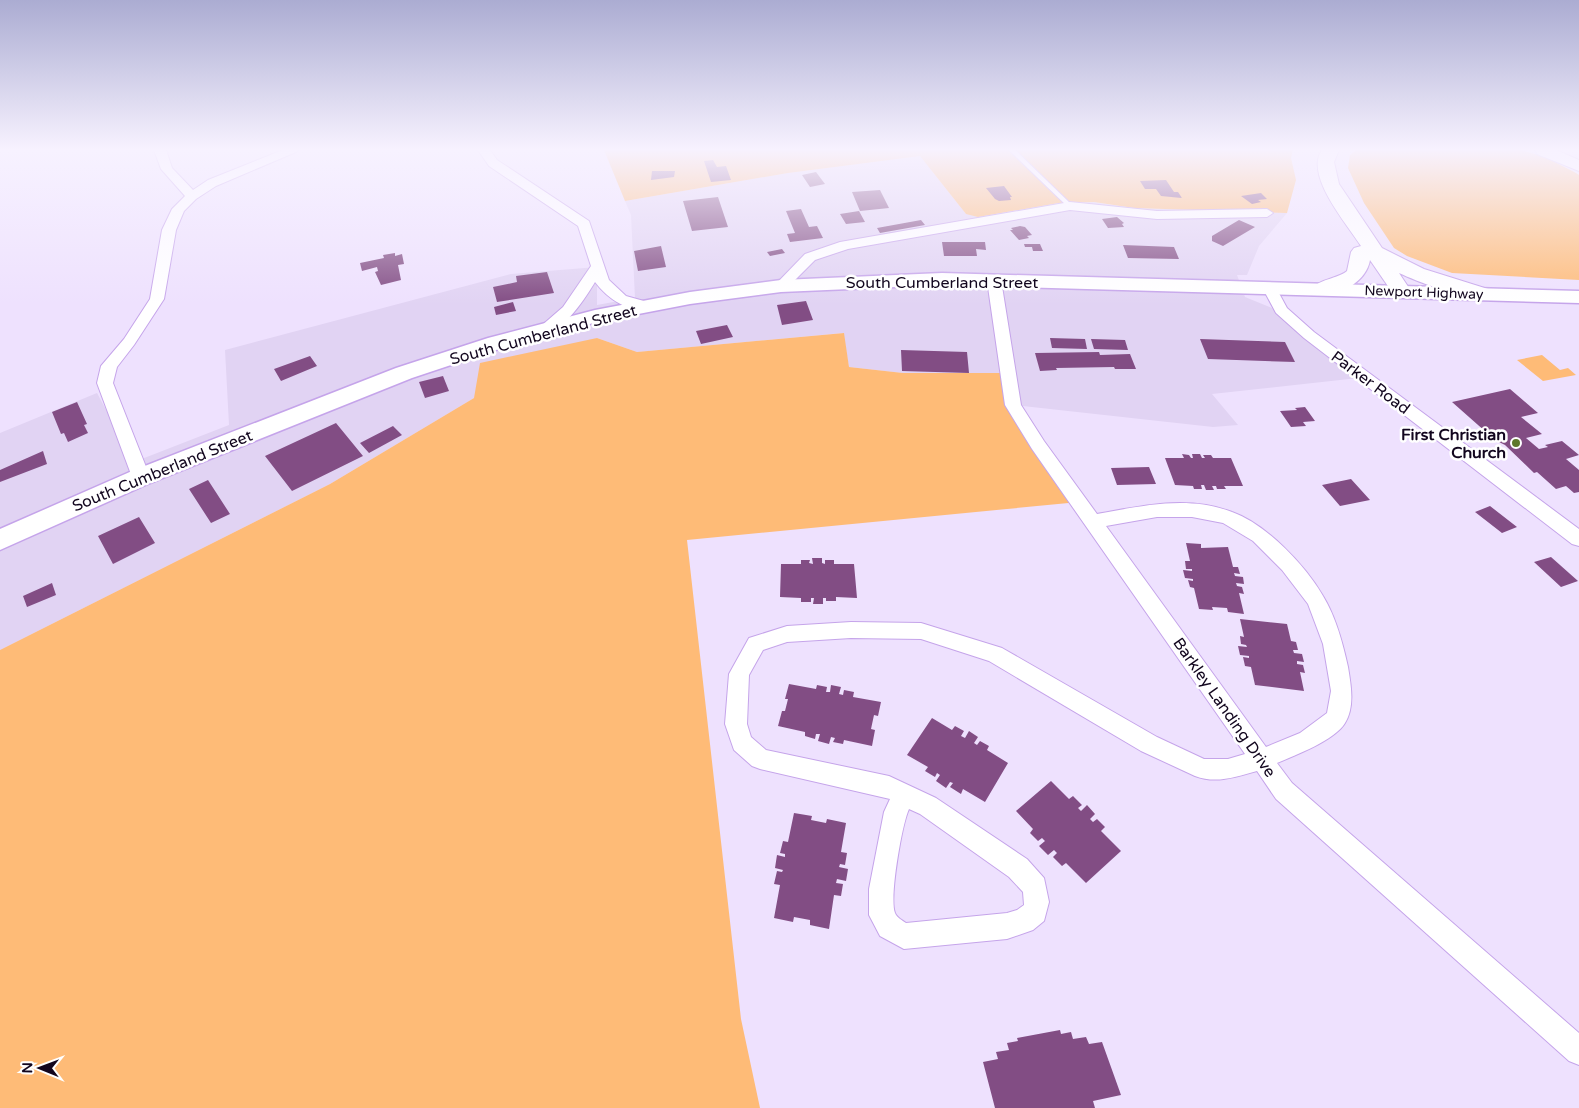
<svg xmlns="http://www.w3.org/2000/svg" width="1579" height="1108" font-family="'Varela Round',sans-serif">
  <rect width="100%" height="100%" fill="#eee1fe"/>
  <path fill="#e1d3f3" d="M920,156l46,58 93,-11 35,-1 40,6 153,5 -28,33 -12,29h-10l8,22 27,11 86,70 -146,16 26,31 -25,2 -200,-22 -110,-32 -54,-6 -6,-34 -206,19 -40,-14 -123,60 -144,86 -330,166v-217l97,-40 37,69 95,-37 -4,-75 286,-76 86,-7v38l38,-7 -4,-83 -6,-14 163,-28z"/>
  <path fill="#febb77" d="M604,150h689l-2,8 5,22 -9,33 -153,-5 -40,-6 -35,1 -81,14 -12,-3 -46,-58 -132,17 -163,28z
    M1356,150h166l25,8 29,15 3,2v105l-127,-7 -45,-17 -13,-8 -30,-45 -16,-35 2,-13z
    M844,333l5,34 54,6h105l5,32 66,97 -392,38 54,479 19,89h-760v-458l330,-166 144,-86 6,-35 117,-25 40,14z
    M1542,355l18,15 8,-2 8,7 -33,6 -26,-21z"/>
  <path fill="#824d84" d="M713,160l4,7 9,-1 5,14 -20,2 -7,-21z
    M652,171h23l-1,6 -23,3z
    M816,172l9,12 -15,3 -8,-12z
    M1166,180l8,12h4l4,6 -21,-2 -5,-7h-11l-5,-8z
    M1004,186l8,11h-2l1,3 -12,1 -4,-2 -9,-11z
    M880,190l9,18 -29,3 -8,-19z
    M1261,193l6,6 -9,1 3,2 -9,2 -11,-8z
    M718,197l10,30 -36,4 -9,-30z
    M801,209l8,18 8,-1 6,12 -33,4 -3,-8 8,-1 -9,-22z
    M859,211l6,11 -19,2 -6,-10z
    M1117,217l7,6 -2,1 2,3 -16,1 -6,-9z
    M921,220l4,5 -45,8 -3,-5z
    M1239,220l16,7 -32,19 -11,-5v-5z
    M1020,226l5,1 7,8 -5,1 2,2 -10,2 -9,-10h3l-2,-2z
    M942,242h43l1,8 -10,-1 1,7h-33z
    M1024,244h16l3,7h-10l-1,-4h-7z
    M1123,245l51,2 5,12 -51,-1z
    M661,246l5,21 -28,4 -4,-20z
    M782,249l3,4 -15,3 -3,-4z
    M395,253v3l7,-2 2,10 -6,1 3,15 -20,5 -6,-13 3,-1 -1,-4 -15,4 -2,-8 24,-5 -1,-3z
    M547,272l7,21 -57,9 -4,-15 24,-5 -1,-6z
    M806,301l7,19 -31,5 -5,-20z
    M513,302l3,9 -20,4 -2,-8z
    M727,325l6,12 -32,7 -5,-13z
    M1050,338l35,1 2,10 -35,-1z
    M1091,339l34,1 3,10 -34,-1z
    M1200,339l85,3 10,20 -87,-3z
    M901,350l66,2 2,21 -67,-2z
    M1099,352l1,3 30,-1 6,15h-21l-1,-2 -58,1 1,2 -17,1 -5,-18z
    M310,356l7,10 -36,15 -7,-12z
    M443,376l6,15 -24,7 -6,-16z
    M1510,389l28,24 -17,4 21,17 -16,4 13,11 9,-2 -3,-2 17,-4 17,14 -13,4 13,11v22l-5,1 -8,-7 -10,3 -19,-17 -3,1 -29,-28 -10,-5 -43,-38z
    M77,402l10,22 -3,1 4,8 -20,9 -4,-9 -3,1 -9,-22z
    M1305,407l10,14 -12,1 3,4 -15,1 -11,-16 17,-1 -2,-2z
    M336,423l27,33 -71,35 -27,-35z
    M393,426l9,9 -33,18 -9,-10z
    M43,451l4,13 -47,18v-12z
    M1182,454l7,1 2,3h2l-1,-4h8l2,4h3l-2,-3h8l2,3h18l12,28h-19l2,3h-9l-1,-3h-4l2,4h-8l-2,-5h-3l1,4h-8l-1,-3 -18,-1 -10,-27h19z
    M1149,467l7,17 -39,1 -6,-17z
    M1351,479l19,21 -30,6 -18,-21z
    M208,480l22,34 -19,9 -22,-34z
    M1490,506l27,21 -15,6 -27,-21z
    M139,517l16,26 -42,21 -15,-28z
    M1186,543l15,1v4l27,-1 5,20h5l2,7 -6,-1 1,3 8,1 1,7 -8,-1 1,3 5,1 2,7 -5,-1 5,21 -16,-2 -1,-4 -15,-1 1,3 -14,-1 -5,-21 -4,-1 -2,-7 5,1v-2l-8,-1 -2,-8 9,1v-2h-6l-1,-8h5z
    M1551,557l27,24 -17,6 -27,-25z
    M812,558h10v5l3,1v-4h9v4h20l3,34 -21,-1v4h-10v-3h-3v6h-10l1,-6h-3v4h-10v-4l-21,-1 1,-33h20v-4h9l-1,3 4,1z
    M52,583l4,12 -29,12 -4,-11z
    M1240,619l47,5 4,17 5,1 2,8h-5l1,3 8,1 2,8 -7,-1v3l6,1 2,8 -5,-1 4,19 -49,-6 -4,-18 -6,-1 -2,-9 6,1v-2l-9,-1 -2,-9 9,1 -1,-2 -5,-1 -1,-8 4,1z
    M789,684l27,5 1,-4 10,2 -1,5h4l1,-7 10,2 -2,7 4,1 1,-5 10,2 -1,5 28,5 -3,14 -4,-1 -3,14 4,1 -3,16 -28,-6 -1,4 -10,-2 2,-4 -4,-1 -2,7 -11,-3 2,-7h-4l-1,5 -10,-3v-4l-27,-6 4,-15h3l3,-12h-3z
    M932,718l20,12 3,-4 9,5 -3,5 4,2 4,-7 9,6 -4,6 3,2 3,-4 9,5 -2,4 21,13 -23,39 -22,-13 -2,5 -11,-7 3,-4 -3,-1 -4,6 -10,-7 4,-6 -3,-2 -2,4 -10,-6 3,-4 -21,-12z
    M1051,781l18,18 4,-3 9,9 -4,3 3,3 6,-6 8,9 -5,5 3,3 4,-3 8,8 -4,4 20,20 -35,32 -20,-20 -4,3 -9,-9 4,-4 -3,-3 -6,5 -9,-9 6,-5 -3,-3 -4,3 -8,-8 3,-4 -17,-18z
    M794,813l18,3 -1,4 15,3 1,-4 19,4 -5,29 6,1 -2,12 -5,-1 -1,3 9,2 -2,12 -9,-2 -1,4 7,1 -2,12 -7,-1 -5,34 -19,-4v-5l-16,-3 -1,5 -19,-4 6,-33 -6,-1 3,-13 5,1 1,-2 -8,-2 2,-13 8,2v-3l-5,-1 3,-12 5,1z
    M1060,1030l1,4 10,-2 2,7 13,-2 3,7 13,-2 19,53 -28,6 2,7h-100l-12,-46 15,-3 -2,-7 13,-2 -2,-7 11,-2 -1,-3z"/>
  <g fill="none" stroke-linecap="round" stroke-linejoin="round">
    <g stroke="#c5a4ea" stroke-width="2">
      <path id="lane" d="M1009,150h6l57,55v2h-4z"/>
    </g>
    <g stroke="#c5a4ea" stroke-width="2">
      <path id="street" d="M154,150h12l6,18 21,22 15,-10 75,-30h15l-2,2 -80,34 -20,13 -12,12 -8,19 -12,69 -30,46 -17,22 -4,16 37,94 -3,4 -6,2 -6,-2 -3,-4 -35,-94 4,-17 23,-27 26,-40 12,-69 10,-21 13,-13 -24,-27z
        M478,150h12l7,10 92,61 20,59 17,16 25,7 2,3 -2,3c-22,5 -44,-11 -56,-27 -9,15 -35,56 -55,51l-2,-3 2,-3 23,-20 28,-41 -13,-40 -89,-60z
        M1070,202l87,9 110,-2 6,4 -6,4 -110,2 -87,-9 -222,39 -33,11 -29,29h-10l-2,-3 31,-32 35,-12z
        M994,276l7,4 20,125 23,36 53,73c45,-8 91,-19 135,-2 34,12 73,53 91,84 13,21 20,48 25,71 3,18 7,40 -3,56 -10,17 -49,32 -68,40l15,20 287,250v32l-10,-4 -293,-262 -19,-28c-21,6 -41,13 -62,5l-54,-25 -152,-90 -68,-22 -70,-1 -64,4 -24,8 -14,25 -2,49 4,13 15,13 123,26 47,22 91,61 17,19 5,24 -5,19 -11,9 -26,9 -103,10 -24,-13 -11,-21v-26l15,-77 6,-13 -130,-30 -8,-3 -18,-16 -9,-26 4,-50 20,-36 38,-12 64,-4 70,1 81,25 155,89 47,22h24l17,-5 -213,-305 -27,-44 -18,-125zM1157,517h35l31,6 30,18 29,29 26,34 15,40 8,47 -4,22 -27,20 -34,14 -160,-221zM909,809l11,5 89,63 14,15 1,13 -7,5 -10,3 -101,10c-4,-3 -9,-5 -11,-10 -6,-15 7,-89 14,-104z
        M1269,283l5,1 13,24 27,24 265,197v17l-7,-2 -268,-206 -28,-25 -14,-26 2,-3z"/>
    </g>
    <g stroke="#c5a4ea" stroke-width="3">
      <path id="secondary" d="M942,273l637,18v12l-637,-18 -161,7 -91,12 -93,18 -95,26 -90,30 -262,105 -150,67v-21l132,-58 264,-103 92,-30 107,-28 95,-18 91,-12z"/>
    </g>
    <g stroke="#c5a4ea" stroke-width="2">
      <path id="highway" d="M1322,150h17l-5,12 5,22 43,64 42,21 67,21 3,4 -3,4c-18,5 -73,-16 -92,-25l12,18 -3,4 -7,2 -7,-2 -24,-35c-4,23 -34,39 -55,33l-3,-4c7,-10 25,-10 35,-18l4,-19 3,-4 7,-2c-14,-22 -57,-71 -39,-96z
        M1535,150h21l23,10v11l-42,-17z"/>
    </g>
    <use href="#lane" fill="#fff" fill-rule="evenodd"/>
    <use href="#street" fill="#fff" fill-rule="evenodd"/>
    <use href="#secondary" fill="#fff" fill-rule="evenodd"/>
    <use href="#highway" fill="#fff" fill-rule="evenodd"/>
  </g>
  <linearGradient id="sky" x2="0" y2="1"><stop stop-color="#abacd2"/><stop offset="0.49" stop-color="#f7f2ff"/><stop offset="1" stop-color="#f7f2ff" stop-opacity="0"/></linearGradient>
  <rect width="1579" height="305" fill="url(#sky)"/>
  <circle fill="#5d772a" stroke="#fff" stroke-width="2" cx="1516" cy="443" r="5"/>
  <g text-anchor="middle" stroke-width="5" stroke-linejoin="round" paint-order="stroke">
    <g font-size="14" fill="#12061e" stroke="#fff">
      <text transform="translate(1424 292) rotate(2)" y="5">Newport Highway</text>
    </g>
    <g font-size="16" fill="#12061e" stroke="#fff">
      <text x="942" y="288">South Cumberland Street</text>
      <text transform="translate(543 334) rotate(-15)" y="6">South Cumberland Street</text>
      <text transform="translate(1371 382) rotate(37)" y="6">Parker Road</text>
      <text transform="translate(162 470) rotate(-22)" y="6">South Cumberland Street</text>
      <text transform="translate(1225 707) rotate(55)" y="6">Barkley Landing Drive</text>
    </g>
    <g font-size="16" font-weight="bold" fill="#12061e" stroke="#fff" text-anchor="end">
      <text x="1506" y="440">First Christian<tspan x="1506" dy="18">Church</tspan></text>
    </g>
  </g>
  <g transform="translate(40 1068) rotate(271)" stroke="#ffffff" stroke-width="4" paint-order="stroke">
  <path d="M0-4L9 19L0 12L-9 19Z" fill="#12061e"/>
  <text y="-8" font-size="14" font-weight="bold" text-anchor="middle" fill="#12061e">N</text>
  </g>
</svg>
